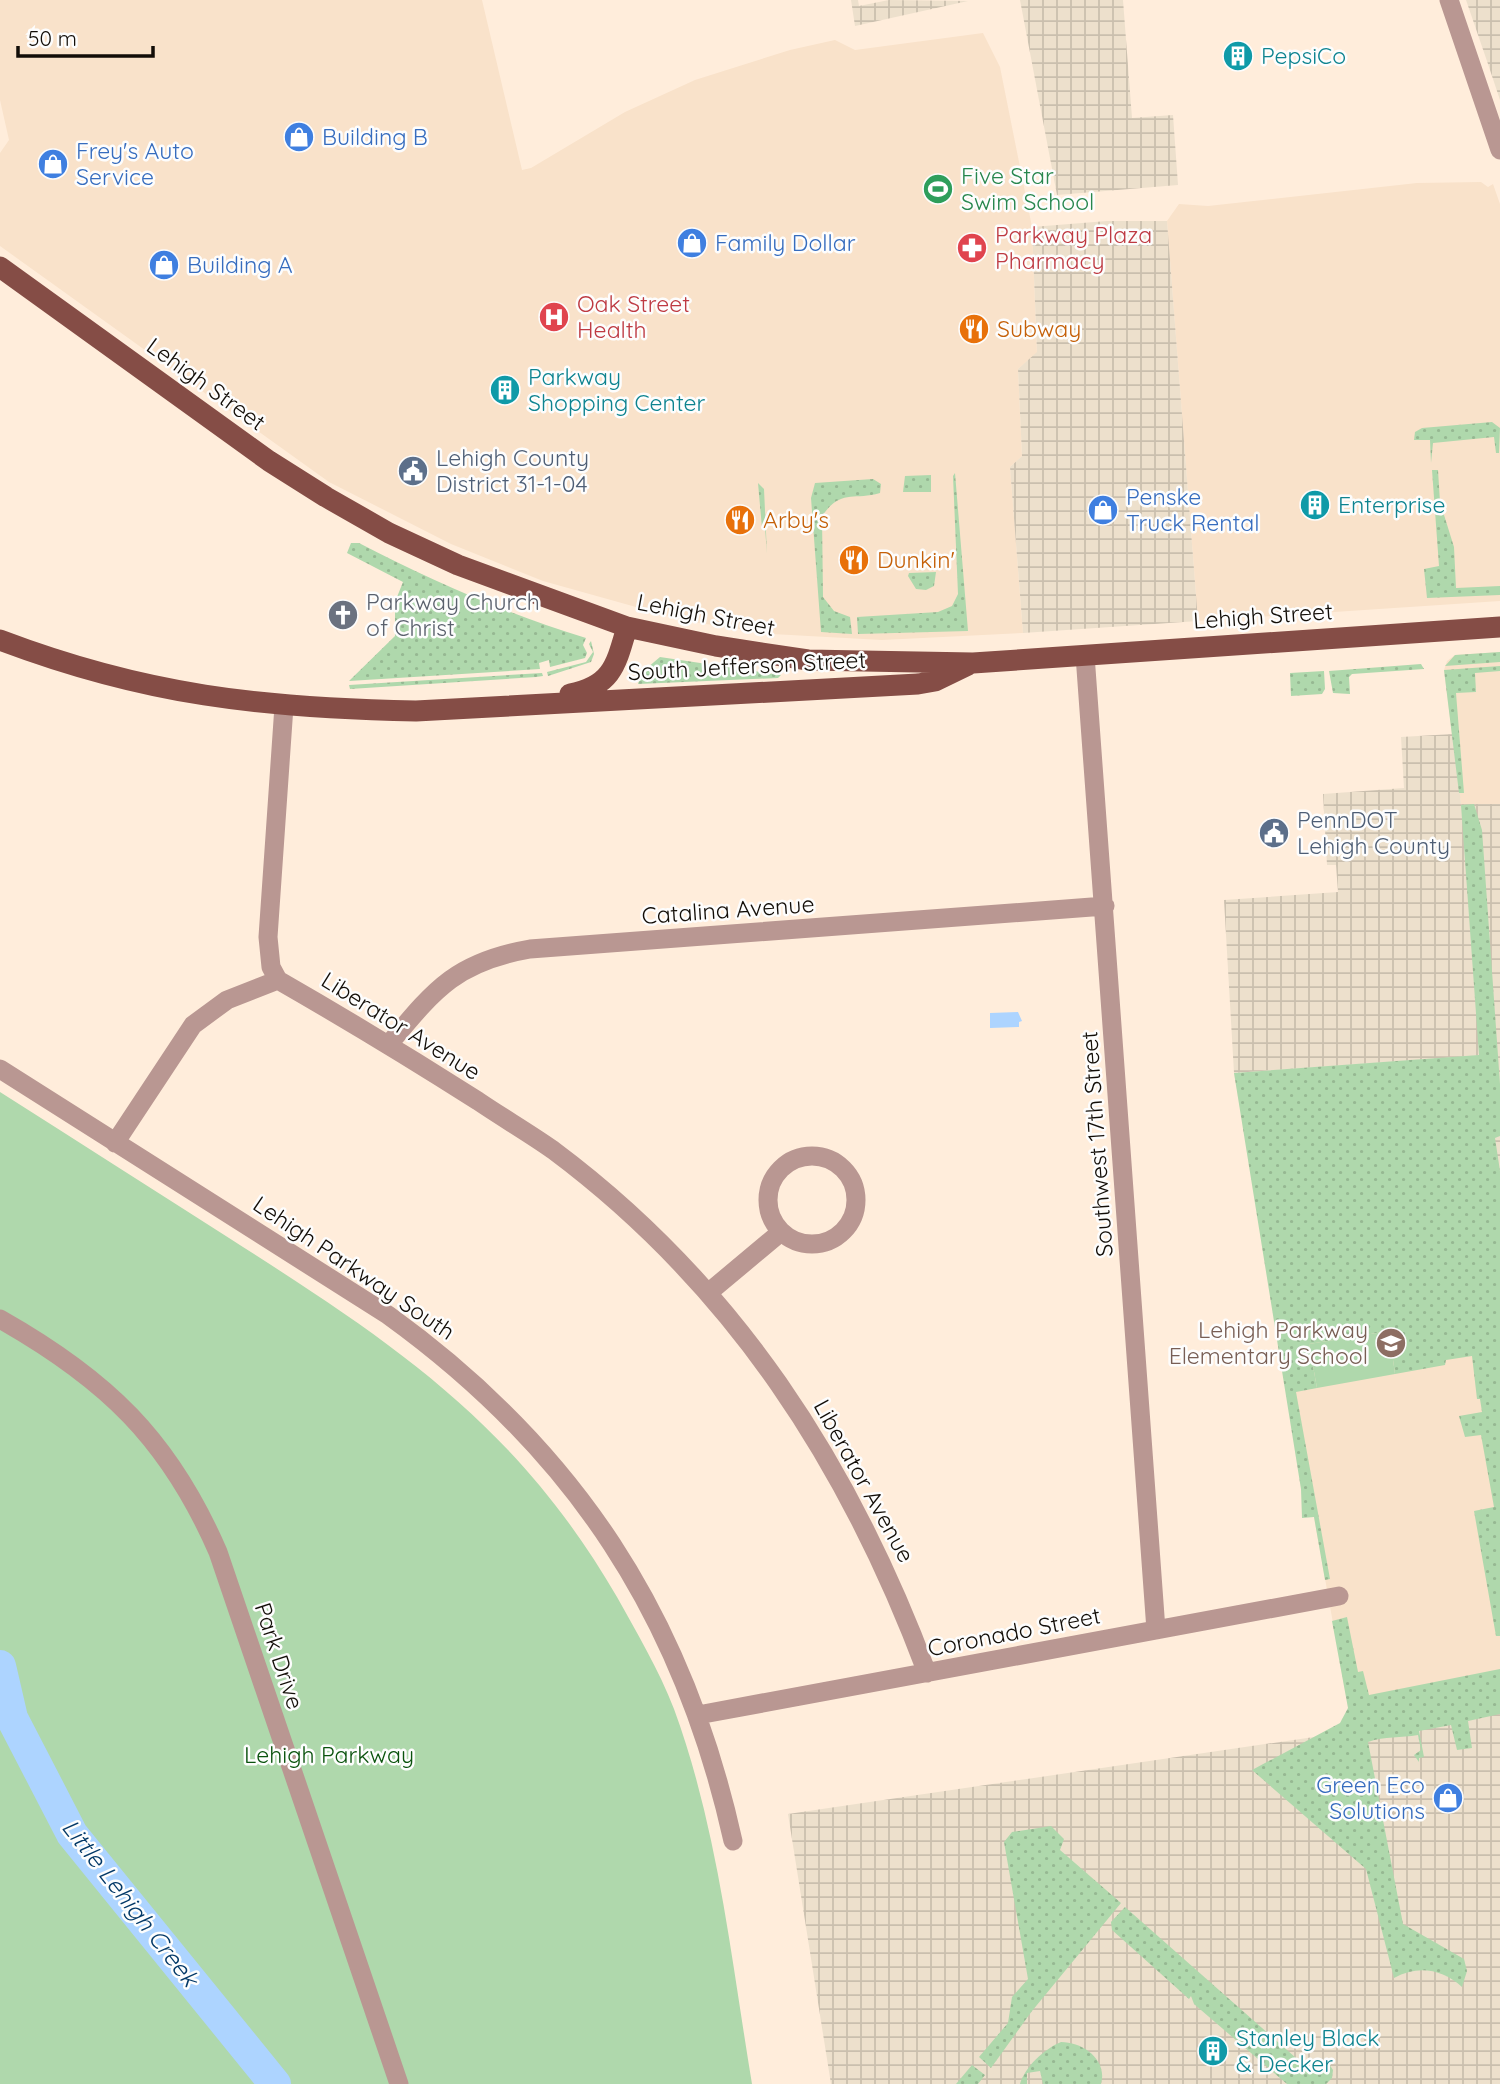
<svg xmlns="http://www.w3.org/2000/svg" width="1500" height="2084" font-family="Quicksand,sans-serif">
  <defs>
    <pattern id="industrial-grid" width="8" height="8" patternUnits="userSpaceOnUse" patternTransform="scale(1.75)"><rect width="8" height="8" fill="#ede0cc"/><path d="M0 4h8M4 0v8" fill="none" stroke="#cabfae"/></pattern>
    <pattern id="grass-dots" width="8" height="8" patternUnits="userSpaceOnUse" patternTransform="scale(1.75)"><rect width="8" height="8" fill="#afd8ac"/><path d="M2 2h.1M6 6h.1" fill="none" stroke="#96b892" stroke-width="1.8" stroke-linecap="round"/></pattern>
  </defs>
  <rect width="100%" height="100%" fill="#ffeddb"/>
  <path fill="#f9e2ca" d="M0,0h482l40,170 9,-2 94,-56 70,-32 95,-30 45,-10 20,10 128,-17 17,34 32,160 5,126 -19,16 4,87 -12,11 13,166 -141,7 -110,-6 -86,-13 -143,-40 -92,-37 -122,-62 -329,-236v-93l9,-13 -9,-40z
    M1481,182l7,5 5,-3 7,20v397l-302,20 -31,-400 12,-17 29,2 209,-23z
    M1500,652v152l-39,1 -17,-135 3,-9 8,-6z
    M1234,1073h19l247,115v505l-149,30z"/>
  <path fill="url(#industrial-grid)" d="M851,0h7l1,6 30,-6 79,1 -113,25z
    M1020,0h103l9,118 41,-3 5,70 -121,10z
    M1466,0h34v100l-12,-36z
    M1107,221h60l31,400 -175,12 -13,-166 12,-11 -4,-87 19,-17 -5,-125z
    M1453,734l8,70h39v384l-14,-133 -252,18 -10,-173 114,-8 -2,-27h-9l-4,-71 81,-6 -3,-51z
    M1500,1693v391h-669l-43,-270 546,-80z"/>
  <path fill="url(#grass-dots)" d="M1492,422l8,6 -1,25h-3l-2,-16 -61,6 -2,20 -1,-23h-16l1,-8 7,-4z
    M1432,470h6l2,32 14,45 2,41 44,-2v9l-73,3 -3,-29 15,-3z
    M955,473l13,158 -110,3 -1,-17 81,-5 14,-6 6,-12 -5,-118z
    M931,475v17h-28l2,-16z
    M873,479l8,5 -1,9c-27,8 -38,-5 -58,23l1,81 11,14 16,6 2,17 -31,-2 -10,-134 4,-15z
    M758,483l6,6 3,65 -2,-26h-3z
    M351,543h8c73,38 148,71 227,95l-3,7 4,8 -2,5 -35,9 -1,-7 -10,3 1,6 -191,12 46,-45v-34l8,-20 -56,-29z
    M936,572l-2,14 -8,4 -10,-1 -8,-13 1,-3z
    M591,641l3,13 -3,8 -43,14 -1,-4 39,-10 7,-10 -4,-8z
    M1500,652v10l-55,4 10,-11z
    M660,657l121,18 -3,3 -140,6 3,-11z
    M1421,664l3,5 -72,5 -3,3 1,17 -17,-1 -4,-22z
    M1500,666v5l-25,2 1,19 -20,1 8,100h-5l-15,-123z
    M1324,671l1,18 -3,5 -31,2 -1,-23z
    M542,673l1,3 -7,1 -186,12 -1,-4z
    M1474,804l8,26 18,254v52l-5,2 5,33v465h-4l-22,-125 20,-4 -13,-72 -16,2 -6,-21 23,-4 -2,-13h-3l-5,-43 -26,4 -1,5 -50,9 -6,-43 -80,13 8,44 -21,4 34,187 -5,1 -11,-63 -12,1 -1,-29 -67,-416 245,-18 -18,-250z
    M1347,1617l11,55 5,-1 6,24 131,-26v45l-32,7 4,27 -15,2 -6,-25 -32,6 5,26 -5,1v4l-5,-7 7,-5 -3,-15c-17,3 -33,1 -50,7l35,182 61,35 3,12 -5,16c-20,-18 -44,-22 -68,-9l-28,-109 -114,-99 88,-47 8,-15 -16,-87z
    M1051,1826l13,13 -4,11 61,53 -89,108 -41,57 -12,-11 29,-34 4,-26 16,-18 -24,-137 8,-10z
    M1125,1907l188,166 16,-9 4,6 -1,8 -6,6h-39l-93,-80 -3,-8 -2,3 -77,-69 -1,-8z
    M1061,2042c22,0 47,18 40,42h-58l-3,-13 -13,2v11h-7c5,-17 24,-35 41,-42z
    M972,2065l13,10 -7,9h-22z"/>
  <path fill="#afd8ac" d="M0,1092c76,48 152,97 229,146 164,105 287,185 388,359 20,36 42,73 57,112 44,120 57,249 78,375h-752z
    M1389,1331l6,43 -78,14 -8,-44z"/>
  <path fill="#add4ff" d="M1018,1012l4,9 -3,1v5l-29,1v-15z"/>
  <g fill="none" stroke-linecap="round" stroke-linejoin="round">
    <path stroke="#add4ff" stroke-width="32" d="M0,1666l12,52 60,116 203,250"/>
    <path stroke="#b99792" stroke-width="19" d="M1449,0l51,150
      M1085,655l71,975
      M284,706l-16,231 3,30 7,13c68,39 134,79 200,121 25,17 51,32 75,49 181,135 296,314 374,523
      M389,1044c46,-55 67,-82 141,-95l575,-43
      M0,1069l388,246c187,135 295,301 345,526
      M115,1143l78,-118 34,-25 51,-20
      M768 1200a44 44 0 1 1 88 0a44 44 0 1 1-88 0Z
      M708,1293l73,-61
      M0,1319c106,60 169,120 218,233l181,532
      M698,1715l641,-119"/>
    <path stroke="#854d46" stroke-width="21" d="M0,267l269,194 57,36 63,36 69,32 169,62 89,19 92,14 165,3 527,-36
      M0,640c145,55 262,68 416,71l502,-27 17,-3 33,-16
      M570,694c42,-8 46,-29 57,-67"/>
  </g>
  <defs>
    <g id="building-disc" transform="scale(1.575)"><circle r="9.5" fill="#0f9aa8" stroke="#fdfdfd"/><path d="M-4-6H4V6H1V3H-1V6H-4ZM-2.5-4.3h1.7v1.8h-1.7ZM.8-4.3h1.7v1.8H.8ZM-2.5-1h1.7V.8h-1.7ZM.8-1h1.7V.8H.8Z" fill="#fff"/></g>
    <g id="shop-disc" transform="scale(1.575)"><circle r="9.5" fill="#3f7fe0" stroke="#fdfdfd"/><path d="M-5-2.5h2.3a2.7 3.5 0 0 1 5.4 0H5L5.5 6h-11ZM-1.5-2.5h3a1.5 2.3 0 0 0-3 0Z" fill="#fff"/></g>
    <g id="stadium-disc" transform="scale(1.575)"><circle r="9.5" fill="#2e9e5b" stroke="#fdfdfd"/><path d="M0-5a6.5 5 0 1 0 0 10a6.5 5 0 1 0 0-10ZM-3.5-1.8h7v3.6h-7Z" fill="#fff"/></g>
    <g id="pharmacy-disc" transform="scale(1.575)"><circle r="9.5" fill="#e0444e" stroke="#fdfdfd"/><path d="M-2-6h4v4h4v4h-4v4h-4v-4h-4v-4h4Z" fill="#fff"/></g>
    <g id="hospital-disc" transform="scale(1.575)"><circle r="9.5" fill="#e0444e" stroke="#fdfdfd"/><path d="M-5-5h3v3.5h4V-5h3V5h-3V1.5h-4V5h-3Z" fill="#fff"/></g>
    <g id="restaurant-disc" transform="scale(1.575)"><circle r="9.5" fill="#e8710a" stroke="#fdfdfd"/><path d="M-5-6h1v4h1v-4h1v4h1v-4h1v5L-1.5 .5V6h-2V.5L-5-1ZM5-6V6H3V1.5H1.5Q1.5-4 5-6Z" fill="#fff"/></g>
    <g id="civic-disc" transform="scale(1.575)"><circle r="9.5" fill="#5c6f8a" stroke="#fdfdfd"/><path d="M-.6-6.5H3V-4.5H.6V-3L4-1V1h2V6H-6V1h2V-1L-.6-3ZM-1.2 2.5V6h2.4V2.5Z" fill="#fff"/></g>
    <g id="church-disc" transform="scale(1.575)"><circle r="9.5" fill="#6b7280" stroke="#fdfdfd"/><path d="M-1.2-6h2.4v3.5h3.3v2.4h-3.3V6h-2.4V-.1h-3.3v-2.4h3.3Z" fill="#fff"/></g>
    <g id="school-disc" transform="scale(1.575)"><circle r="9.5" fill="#8d6e63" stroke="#fdfdfd"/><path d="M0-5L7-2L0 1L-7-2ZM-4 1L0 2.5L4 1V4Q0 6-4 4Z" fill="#fff"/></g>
  </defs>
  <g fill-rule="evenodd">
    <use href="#building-disc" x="1238" y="56"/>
    <use href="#shop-disc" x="299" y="137"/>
    <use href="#shop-disc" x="53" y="164"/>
    <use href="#stadium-disc" x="938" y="189"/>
    <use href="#shop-disc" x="692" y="243"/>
    <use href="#pharmacy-disc" x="972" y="248"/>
    <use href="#shop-disc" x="164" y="265"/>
    <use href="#hospital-disc" x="554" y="317"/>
    <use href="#restaurant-disc" x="974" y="329"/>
    <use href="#building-disc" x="505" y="390"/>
    <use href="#civic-disc" x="413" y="471"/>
    <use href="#building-disc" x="1315" y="505"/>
    <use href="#shop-disc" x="1103" y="510"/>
    <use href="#restaurant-disc" x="740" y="520"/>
    <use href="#restaurant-disc" x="854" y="560"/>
    <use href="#church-disc" x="343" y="615"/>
    <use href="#civic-disc" x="1274" y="833"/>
    <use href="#school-disc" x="1391" y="1343"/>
    <use href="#shop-disc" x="1448" y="1798"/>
    <use href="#building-disc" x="1213" y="2051"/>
  </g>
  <g text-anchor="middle" stroke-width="5" stroke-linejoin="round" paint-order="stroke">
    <g font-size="23" fill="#0d838f" stroke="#fdfdfd" text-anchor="start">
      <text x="1261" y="64">PepsiCo</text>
      <text x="528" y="385">Parkway<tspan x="528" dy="26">Shopping Center</tspan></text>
      <text x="1338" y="513">Enterprise</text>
      <text x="1236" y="2046">Stanley Black<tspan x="1236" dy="26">&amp; Decker</tspan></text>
    </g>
    <g font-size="23" fill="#366cbe" stroke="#fdfdfd" text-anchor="start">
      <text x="322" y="145">Building B</text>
      <text x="76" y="159">Frey's Auto<tspan x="76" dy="26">Service</tspan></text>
      <text x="715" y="251">Family Dollar</text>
      <text x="187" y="273">Building A</text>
      <text x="1126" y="505">Penske<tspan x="1126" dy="26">Truck Rental</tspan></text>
      <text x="1425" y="1793" text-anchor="end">Green Eco<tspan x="1425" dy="26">Solutions</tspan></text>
    </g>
    <g font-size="23" fill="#27864d" stroke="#fdfdfd" text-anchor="start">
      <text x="961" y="184">Five Star<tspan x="961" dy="26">Swim School</tspan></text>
    </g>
    <g font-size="23" fill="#be3a42" stroke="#fdfdfd" text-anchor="start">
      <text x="995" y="243">Parkway Plaza<tspan x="995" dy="26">Pharmacy</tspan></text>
      <text x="577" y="312">Oak Street<tspan x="577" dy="26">Health</tspan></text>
    </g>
    <g font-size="23" fill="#c56008" stroke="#fdfdfd" text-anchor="start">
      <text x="997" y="337">Subway</text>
      <text x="763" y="528">Arby's</text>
      <text x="877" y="568">Dunkin'</text>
    </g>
    <g font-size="23" fill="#120d07" stroke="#fdfdfd">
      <text transform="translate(206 384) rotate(36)" y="8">Lehigh Street</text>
      <text transform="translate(706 615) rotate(11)" y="8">Lehigh Street</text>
      <text transform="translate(1263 616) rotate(-4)" y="8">Lehigh Street</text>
      <text transform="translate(747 666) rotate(-3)" y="8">South Jefferson Street</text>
      <text transform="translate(728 910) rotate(-4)" y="8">Catalina Avenue</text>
      <text transform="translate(401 1026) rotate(32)" y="8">Liberator Avenue</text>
      <text transform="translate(1097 1144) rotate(-94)" y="8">Southwest 17th Street</text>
      <text transform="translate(354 1268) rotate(34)" y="8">Lehigh Parkway South</text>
      <text transform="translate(864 1481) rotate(61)" y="8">Liberator Avenue</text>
      <text transform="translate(1014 1632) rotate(-11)" y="8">Coronado Street</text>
      <text transform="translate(279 1656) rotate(72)" y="8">Park Drive</text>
    </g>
    <g font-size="23" fill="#4e5e75" stroke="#fdfdfd" text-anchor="start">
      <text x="436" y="466">Lehigh County<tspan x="436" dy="26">District 31-1-04</tspan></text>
      <text x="1297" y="828">PennDOT<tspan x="1297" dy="26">Lehigh County</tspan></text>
    </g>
    <g font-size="23" fill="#5b616d" stroke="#fdfdfd" text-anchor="start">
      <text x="366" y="610">Parkway Church<tspan x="366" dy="26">of Christ</tspan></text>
    </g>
    <g font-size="23" fill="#785e54" stroke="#fdfdfd" text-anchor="end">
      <text x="1368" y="1338">Lehigh Parkway<tspan x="1368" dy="26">Elementary School</tspan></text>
    </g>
    <g font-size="23" fill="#0a530d" stroke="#fdfdfd">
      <text x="329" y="1763">Lehigh Parkway</text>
    </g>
    <g font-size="24" font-style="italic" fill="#033968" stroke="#fdfdfd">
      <text transform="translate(130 1903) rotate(52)" y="8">Little Lehigh Creek</text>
    </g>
  </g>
  <path d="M18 46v10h135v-10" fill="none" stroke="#120d07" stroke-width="3.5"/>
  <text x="28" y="46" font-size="21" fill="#120d07" stroke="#fdfdfd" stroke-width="5" paint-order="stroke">50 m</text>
</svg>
